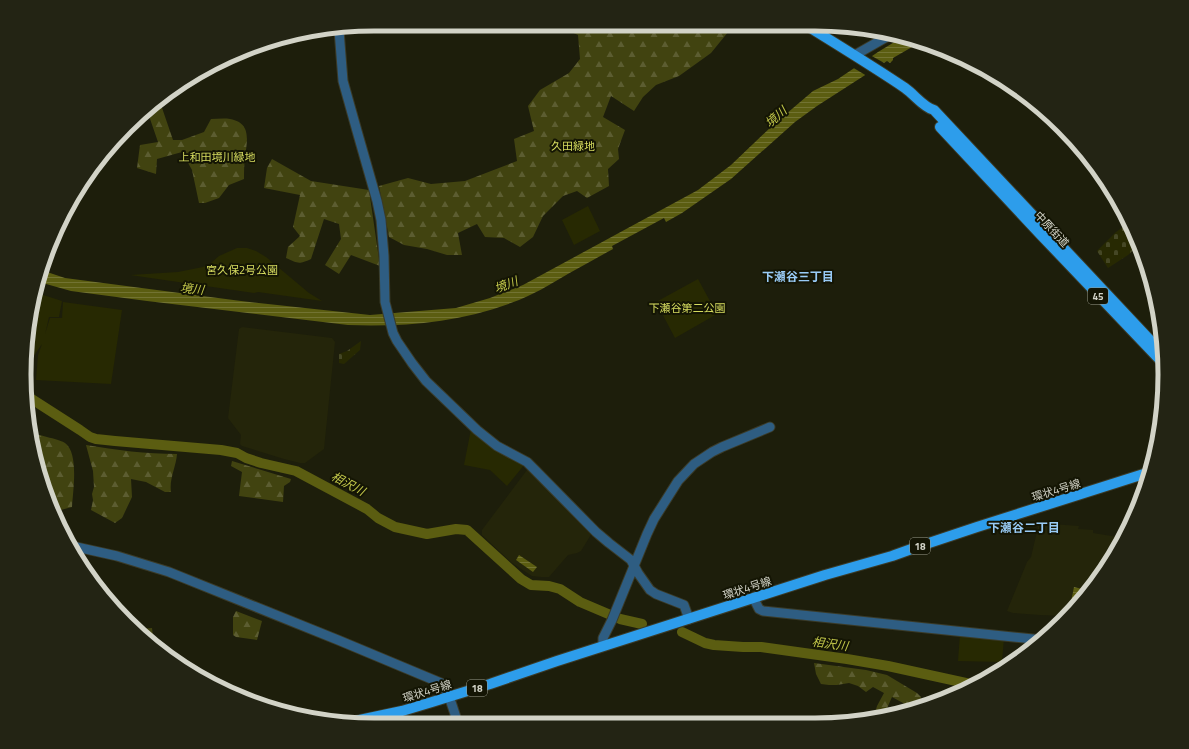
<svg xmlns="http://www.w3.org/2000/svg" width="1189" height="749" font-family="'Titillium Web','Noto Sans JP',sans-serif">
  <defs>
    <pattern id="forest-firs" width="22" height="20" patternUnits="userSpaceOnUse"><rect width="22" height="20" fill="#414310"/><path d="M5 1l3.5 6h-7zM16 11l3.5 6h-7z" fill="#5c5d31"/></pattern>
    <pattern id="cemetery-stones" width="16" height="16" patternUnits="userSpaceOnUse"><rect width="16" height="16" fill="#272902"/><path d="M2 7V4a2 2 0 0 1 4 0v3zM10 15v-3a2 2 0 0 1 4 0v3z" fill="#454725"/></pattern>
    <pattern id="water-rules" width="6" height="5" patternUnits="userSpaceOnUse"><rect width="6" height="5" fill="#5b5d11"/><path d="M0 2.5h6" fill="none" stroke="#727332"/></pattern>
  </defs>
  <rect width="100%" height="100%" fill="#1d1e0b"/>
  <path fill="#24250a" d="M242,327l90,11 3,4 -11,107 -19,14h-5l-16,-4 -42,-13 -2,-2 1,-9 -13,-17 11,-89z
    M527,470h3l62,63 -11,18 -4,2 -9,2 -19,22h-8l-9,-1 -20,-13 -30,-28v-5z
    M1039,523l40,3 -1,3 15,1v3l31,5 -32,50 -26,28 -26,-1 -27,-2 -6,-2 20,-49 4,-5z"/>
  <path fill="#272902" d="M588,206l12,25 -26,14 -12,-25z
    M237,248h10l9,3 10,6 43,36 13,8 -64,-9 -4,1 -124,-18 48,-3 25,-5 8,-4 8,-7z
    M698,279l19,35 -42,24 -19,-36z
    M37,293l25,8 -3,16h-10l-4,17 5,-16h12l1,-16 59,8 -11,74 -75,-4 2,-25 4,-11 -13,19 -3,-1z
    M471,429l54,35 -18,22 -17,-16 -26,-5z
    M960,634l44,4 -2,24 -44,-1z"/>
  <path fill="url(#forest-firs)" d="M570,25l163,1 -22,27 -32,23 -23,9 -13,12 -9,14 -23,-15 -8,21 22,13 -7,19 1,10 -11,10 1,17 -22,12 -10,-7 -14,5 -20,20 -10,21 -13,10 -16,-9 -19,-1 -8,-13 -19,9 4,22h-15l-20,-6 -23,-4 -15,-8 -10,-51 29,-8 23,6 34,-3 52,-20 -3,-22 20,-8 -6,-25 12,-16 29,-17 11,-14 -2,-24 -9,-4z
    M160,102l13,38h9l22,-8 7,-13c6,0 13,-1 19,0 22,4 17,22 15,38 -1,7 -1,15 -1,22l-15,6 -10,13 -14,5h-6l-7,-33 -10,-18 -25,7 -1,15 -19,-6 3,-23 18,-3 -10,-29z
    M272,159l39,22 58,9 11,76 -29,-11 -12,19 -14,-9 16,-26 -2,-15 -15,-5 -13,40c-13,6 -13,4 -25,-1l2,-11 12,-11 -7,-9 7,-32 -36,-7 3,-20z
    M32,433c6,2 30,7 33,10 14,10 8,48 7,64l-15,4 -21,-46z
    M86,445c30,5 60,9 91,9 -1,13 -8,25 -6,38h-6l-19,-10 -15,-3 1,18 -10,21 -7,5 -24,-13 2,-10 -1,-6 2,-7 -1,-16z
    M232,461l59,18 -1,3 -6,4 -1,16 -44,-6 3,-24 -11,-6z
    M236,611l26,10 -5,19 -21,-3 -3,-2v-18z
    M152,628l2,17 -15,-16z
    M814,663l52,7 21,5 30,18 4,4 -2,11 -5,1 -22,-12 -8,18 -10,2 3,-11 7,-13 -11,-6 -7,5 -8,-6 -9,-3 -12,2h-8l-8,-1 -5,-10z"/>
  <path fill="url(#cemetery-stones)" d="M1129,223l10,22 -11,10 -20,13 -11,-17 19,-19z
    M361,341l-1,9 -16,14 -5,-1v-9l8,-3z"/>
  <path fill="url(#water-rules)" d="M901,38l18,5 -26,15v2l-3,3 -3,-2 -70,45 -22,16 -64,57 -49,34 -16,9 -2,-4 -52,28 1,3c-13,7 -25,14 -38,21 -18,10 -36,22 -56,30 -56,22 -112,27 -171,25l-201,-24 -76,-10 -32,-9 2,-12 24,8 176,23 129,14 86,-7 34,-10 33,-13 175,-95 33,-25 41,-39 41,-35 25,-12 40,-27z
    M519,555l18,12 -4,5 -17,-12z
    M1074,587l8,2 -2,12 -6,7 -4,-1z"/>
  <path fill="#1d1e0b" d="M870,55l16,9 -19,12 -15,-9z"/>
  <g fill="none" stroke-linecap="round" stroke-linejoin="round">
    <path stroke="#5b5d11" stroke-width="10" d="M27,396l53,34 10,7 6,2 19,2 106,9 16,3 9,5 15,5 35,8 71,38 11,9 17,9 32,7 29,-5 11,1 54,49 10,6 18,1 11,3 20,13 40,17 22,5
      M682,632l23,11 9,2 29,2h18l86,12 41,7 87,19"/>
    <g stroke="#3a3b29" stroke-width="11">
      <path id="minor" d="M339,30l4,51 14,50 20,70 4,19 3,36 1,46 8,31 4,8 15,22 14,18 51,49 20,16 30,16 8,8 61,62 13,11 22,17 7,13 12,17 6,4 28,11 5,14
        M855,55l35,-20
        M72,546l45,10 52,16 169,68 103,43c9,10 12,27 17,40
        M754,599l5,10 4,2 280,29
        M603,646v-8l9,-18 35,-86 7,-15 24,-38 16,-17 18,-12 10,-5 48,-20"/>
    </g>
    <g stroke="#3a3b29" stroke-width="12">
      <path id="major" d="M809,27c32,20 65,40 96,61 10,7 18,19 29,22l229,244
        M940,127l100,107 123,129
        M350,722l52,-11 30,-9 58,-18 67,-23 268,-86 67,-19 25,-9 60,-20 173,-55"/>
    </g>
    <use href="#minor" stroke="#2e5d82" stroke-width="9"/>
    <use href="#major" stroke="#2d9deb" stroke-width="10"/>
  </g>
  <g text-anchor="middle" stroke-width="4" stroke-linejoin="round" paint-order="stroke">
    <g fill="#141504" stroke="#999a8c" stroke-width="1">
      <rect x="1088" y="288" width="20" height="16" rx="3"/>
      <rect x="910" y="538" width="20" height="16" rx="3"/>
      <rect x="467" y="680" width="20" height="16" rx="3"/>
    </g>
    <g font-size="10" font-weight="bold" fill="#d2d3c7">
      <text x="1098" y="300">45</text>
      <text x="920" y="550">18</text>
      <text x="477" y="692">18</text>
    </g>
    <g font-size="11" fill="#d6dc5f" stroke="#141504">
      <text x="573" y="150">久田緑地</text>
      <text x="217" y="161">上和田境川緑地</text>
      <text x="242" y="274">宮久保2号公園</text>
      <text x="687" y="312">下瀬谷第二公園</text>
    </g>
    <g font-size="11" fill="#d2d3c7" stroke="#141504">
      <text transform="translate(1052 229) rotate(47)" y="4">中原街道</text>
      <text transform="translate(1056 490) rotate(-17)" y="4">環状4号線</text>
      <text transform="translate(747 588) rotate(-18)" y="4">環状4号線</text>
      <text transform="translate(427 691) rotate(-17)" y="4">環状4号線</text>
    </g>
    <g font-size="12" font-style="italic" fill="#c4c94b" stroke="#141504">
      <text transform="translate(776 117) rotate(-41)" y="4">境川</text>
      <text transform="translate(506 285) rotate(-21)" y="4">境川</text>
      <text transform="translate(192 289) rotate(6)" y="4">境川</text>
      <text transform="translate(348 484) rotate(28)" y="4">相沢川</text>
      <text transform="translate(830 644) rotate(8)" y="4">相沢川</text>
    </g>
    <g font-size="12" font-weight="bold" fill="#99cbf6" stroke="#141504">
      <text x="798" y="281">下瀬谷三丁目</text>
      <text x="1024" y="532">下瀬谷二丁目</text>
    </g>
  </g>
  <path d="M0 0H1189V749H0ZM374 31H815A343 343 0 0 1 1158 374V375A343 343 0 0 1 815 718H374A343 343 0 0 1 31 375V374A343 343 0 0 1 374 31Z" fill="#232414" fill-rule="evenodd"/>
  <path fill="none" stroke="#d2d3c7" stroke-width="5" d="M374 31H815A343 343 0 0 1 1158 374V375A343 343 0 0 1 815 718H374A343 343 0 0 1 31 375V374A343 343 0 0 1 374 31Z"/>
</svg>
